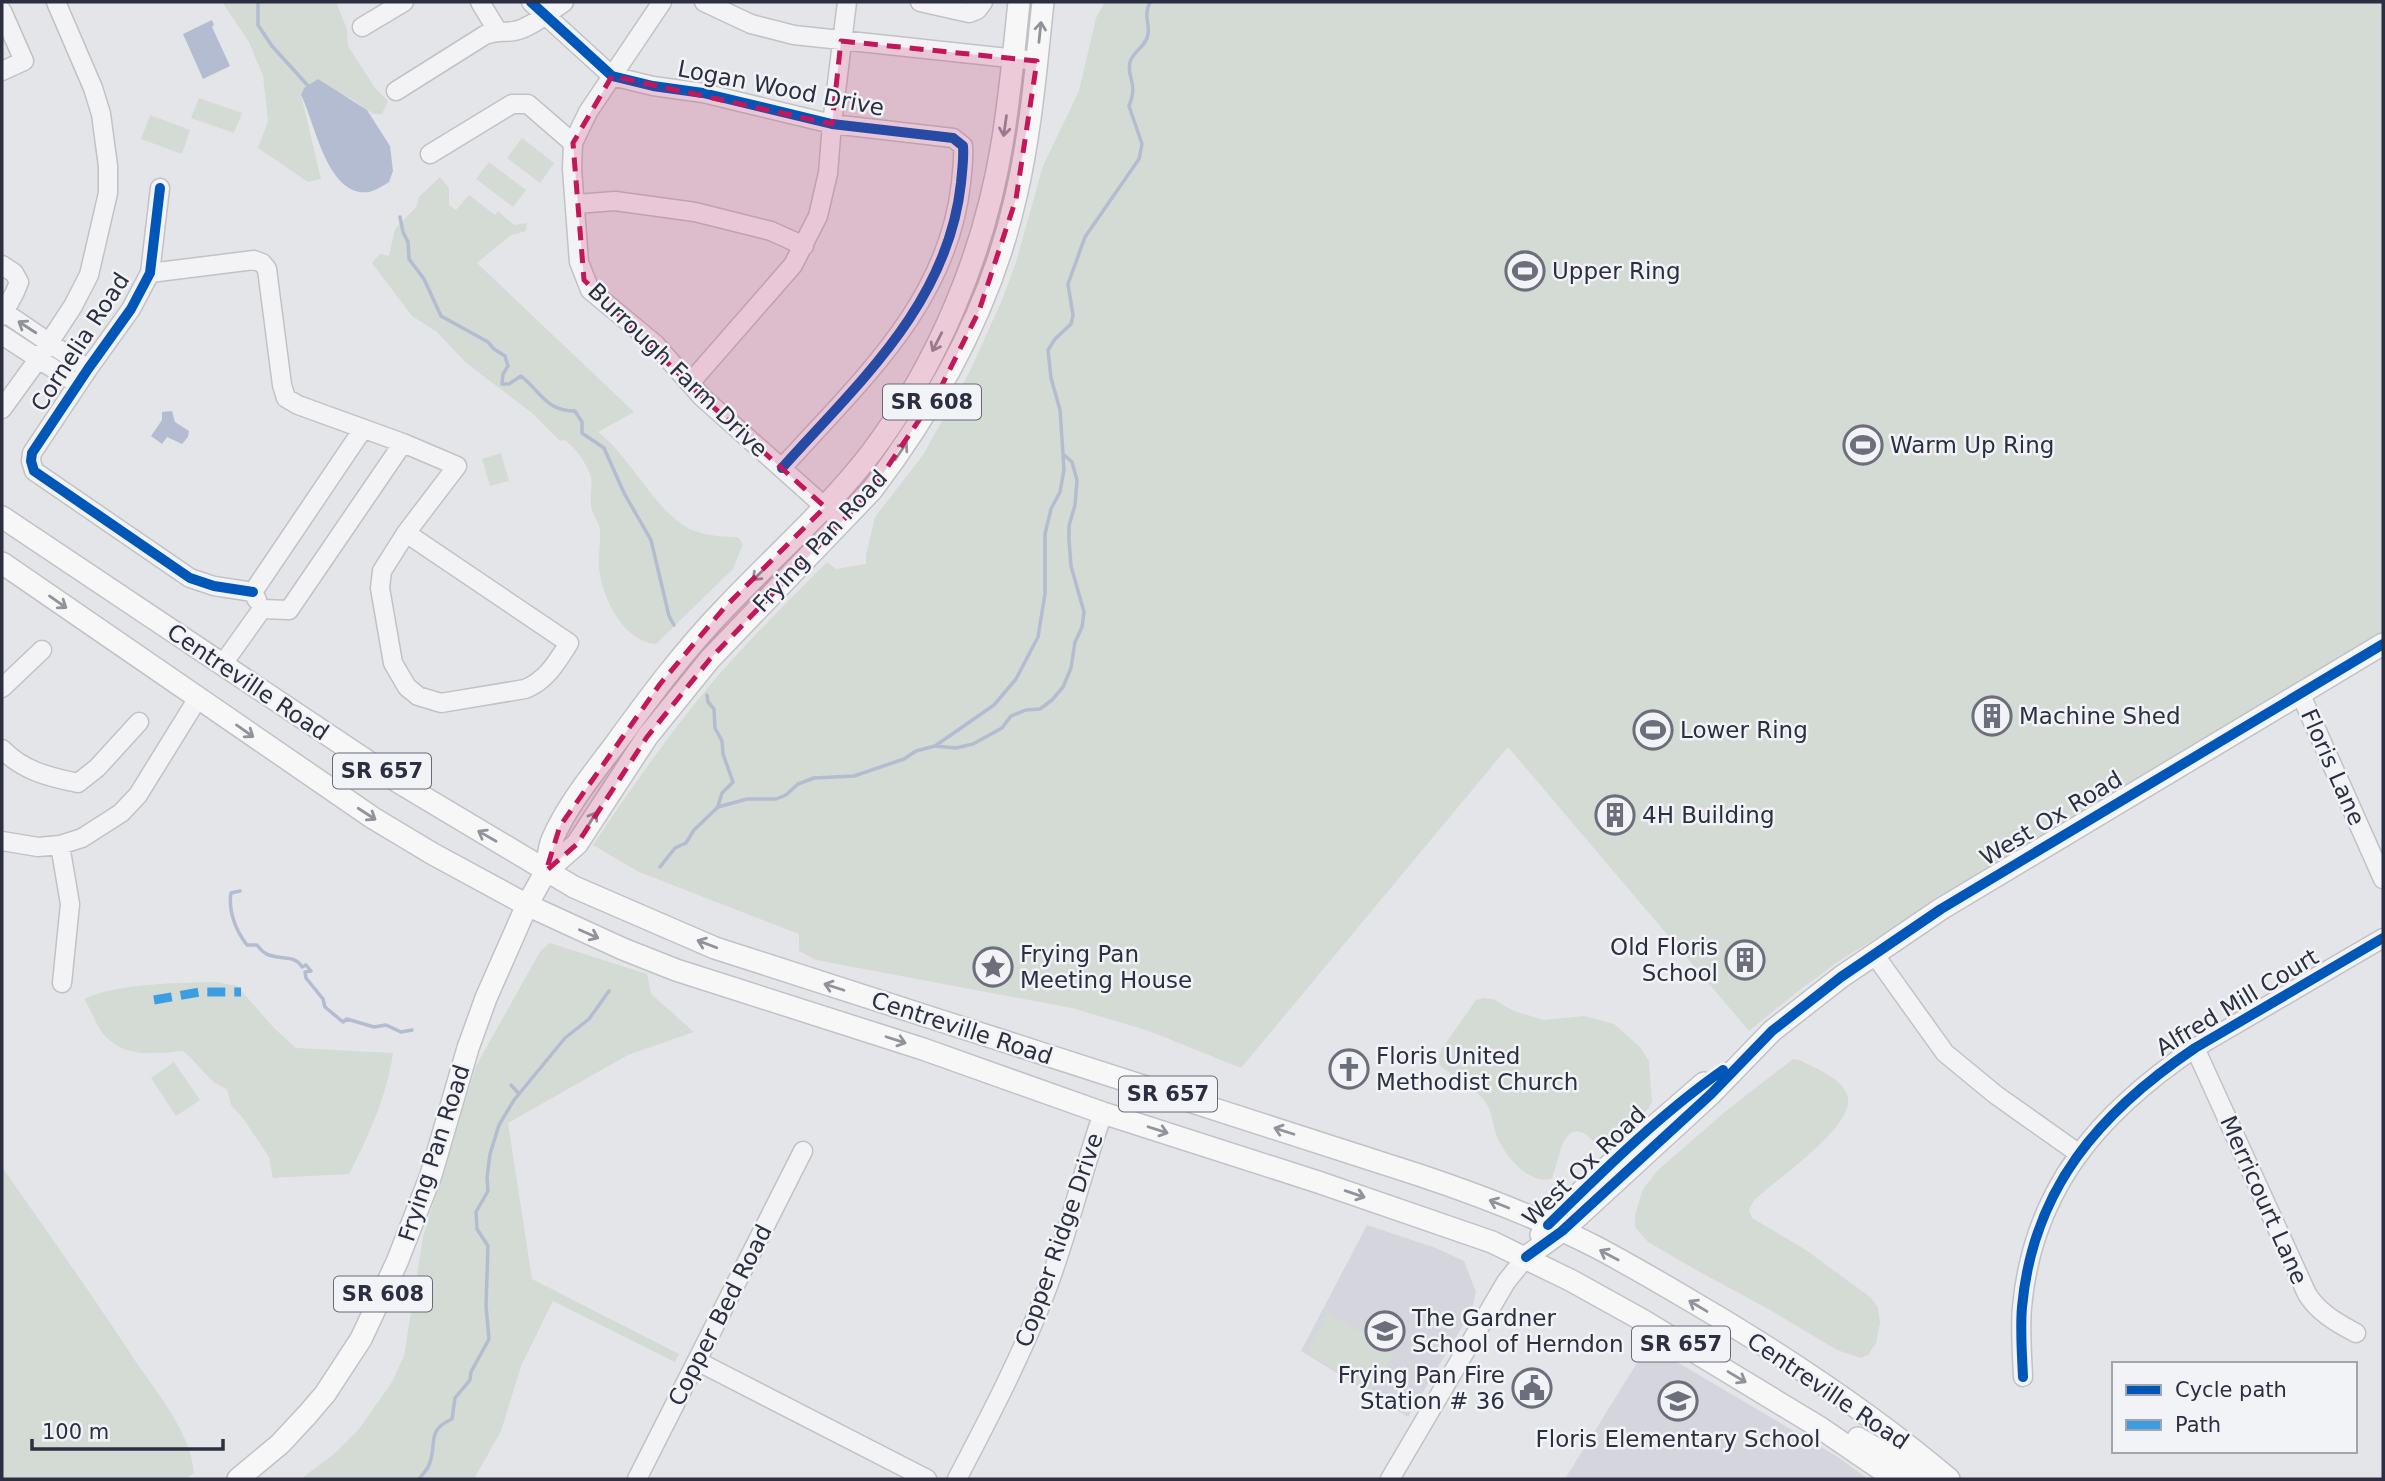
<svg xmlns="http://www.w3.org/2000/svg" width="2385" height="1481" font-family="'DejaVu Sans',sans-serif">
  <rect width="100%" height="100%" fill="#e4e5e8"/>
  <path fill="#d5d6dd" d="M1367,1225l69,23 28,13 12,31 -5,20 -63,105 -107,-66z
    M1648,1345l190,112 30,22h-303z"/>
  <path fill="#d3dbd4" d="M222,2h114l11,27 1,17 27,42 13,13 -6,13h-9l-23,-16 -46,-10 -3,7 20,84 -13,3 -50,-34 10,-27 -5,-45 -14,-34z
    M1105,2h1278v629l-541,328 -45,33 -48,39 -241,-284 -267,321 -92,-37 -77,-23 -256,-48 -17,-9v-17l-160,-62 -46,-27c43,-64 87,-127 138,-184 31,-34 64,-67 96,-99l9,7 30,-5v-9l9,-38 48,-62 47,-84 32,-71 14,-38 27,-96 36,-75 17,-73z
    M199,98l43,15 -8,20 -43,-15z
    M150,115l40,15 -8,24 -41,-15z
    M522,138l32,25 -14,20 -33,-25z
    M489,162l37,28 -13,17 -37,-28z
    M440,177l9,11v17l7,5 13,-15 26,20 3,-4 16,14 13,-2 -1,8 -15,4 -34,28 157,149 -36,20c33,24 61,87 97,99 14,5 29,6 43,6l5,7 -10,25 -77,75c-33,-2 -54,-47 -57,-76 -1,-13 2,-25 1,-38 0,-7 -8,-15 -9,-24 -2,-11 3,-21 -1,-32 -5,-13 -14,-25 -25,-34l-5,1 -28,-28 -67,-51 -28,-30 -25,-16 -40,-53 8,-9 9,2 6,-27 22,-23 2,-9z
    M501,453l8,28 -19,5 -8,-27z
    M550,943l97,31 4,20 43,38 -66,23 -120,68 24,156 147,75 -4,8 -122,-61 -32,65 -20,65 -27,48h-173l34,-26 24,-24 33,-47 12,-26 19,-119 53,-171 65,-116z
    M216,982l21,4 37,42 22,20 97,5c-6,42 -24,83 -44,121l-76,4 -4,-21 -26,-39 -12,-13 -4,-16c-20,-7 -27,-25 -44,-38 -27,2 -55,8 -77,-14 -9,-9 -14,-26 -22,-38 33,-16 94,-16 132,-17z
    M1484,998l9,1 21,12 30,9 40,-4 30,8 26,23 9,14 3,40 -3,7 -41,38 -7,1c-8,-3 -11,-11 -18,-14 -23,-10 -24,34 -32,46 -24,5 -47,-24 -55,-45 -3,-10 -4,-22 -10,-31 -8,-14 -33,-25 -46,-38l-1,-6 2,-9 35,-50z
    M1793,1059l6,1c16,8 41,17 48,34 13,30 -74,88 -93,106l-5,10 3,8 54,32 64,47 8,10 2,16 -4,20 -8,12 -7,3 -24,-8 -67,-40 -72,-39 -50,-29 -13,-15v-12l8,-26 15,-19 68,-59z
    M174,1062l26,38 -24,16 -25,-38z
    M2,1167c44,63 88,125 130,189 23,35 58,74 62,117l-9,6h-183z
    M1328,1312l66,40 -23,39 -64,-38z"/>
  <path fill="#b4bcd1" d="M212,20l2,5 -2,2 18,39 -27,13 -20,-45z
    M318,79l49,31 23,36 3,25 -4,11c-6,4 -13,8 -20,10 -42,6 -54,-70 -68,-97l3,-7z
    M172,411l3,11 14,9 -1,6 -6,7 -15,-7 -5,7 -11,-8 11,-16v-8z"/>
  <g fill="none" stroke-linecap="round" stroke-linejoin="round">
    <path stroke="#b4bcd1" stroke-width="3.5" d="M258,2v23l14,21 39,43
      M400,217l3,15 5,10 1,17 15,20 17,37 47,26 6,7 11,7 3,10 -5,8 -1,10h7l12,-8c20,16 25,35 54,35l7,11v11l22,15 20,45 27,47 18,76 5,9
      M707,695l1,7 6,7 1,19 7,13 1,13 10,28 -11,11 -4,13
      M935,746l59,-41 22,-26 22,-42 7,-43v-60l6,-25 9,-17 4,-22 -1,-14
      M660,867l15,-19 11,-5 8,-13 24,-23 29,-8h29l10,-4 12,-11 16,-6 40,-2 50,-17 12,-8 19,-5 21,2 17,-4 29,-16 9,-12 15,-6 14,-1 12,-9 11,-13 8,-19 4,-26 7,-15 2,-15 -13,-46 -2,-26v-14l6,-21 2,-25 -5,-18 -9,-8 -3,-44 -9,-32 -3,-28 7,-11 16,-15 2,-9 -5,-31 17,-47 54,-78 3,-15 -13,-38c10,-24 -3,-28 1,-44 3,-11 17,-16 18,-28 2,-12 -5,-17 2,-32
      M240,891l-9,2c-3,18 5,38 16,52h10c2,2 4,6 8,8 11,8 29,0 37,14l4,-2 5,6 -6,1 1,6 17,21 2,8 18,15 4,-3 27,8 12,-2 15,7 11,-2
      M511,1085l8,9
      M419,1479c3,-4 8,-9 10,-14 9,-21 -4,-34 23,-46l3,-21 15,-18 1,-8 18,-33 -3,-33 2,-60 -11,-17 -1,-17 12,-21 -1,-13 3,-24 9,-29 15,-25 51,-62 24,-19 20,-28"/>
    <g stroke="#c1c2c5" stroke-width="21">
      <path id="minor" d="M480,2l17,28
        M531,2l81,74 41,10 50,7 129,31 121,14 10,8c1,13 -1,25 -2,37 -13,121 -103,200 -179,285
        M662,2l-74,110 -15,31 -1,26 7,93 11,28 65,54 47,53 133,119
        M704,2l47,22 43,11 243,26
        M920,2l49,11 8,-3 6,-8
        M2,11l22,50 -22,10
        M362,27l42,-25
        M396,91l89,-56c13,-5 17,-2 29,-4 15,-2 37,-20 50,-29
        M430,154l82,-50h16l45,39
        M160,188l-10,85 -19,36 -43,60 -56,84 -1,8 3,10 156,107 24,8 39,6
        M576,204l39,-3 80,11 76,19 33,15
        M2,265l12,8 5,9 -4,10 -13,24
        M150,273l104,-13 8,3 5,6 15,116 4,13 12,7 105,38 54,23 -51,67
        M4,312l84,57
        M2,335l75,49
        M690,383l103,-118 25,-49 10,-43 4,-49 15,-122
        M2,409l37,-51 34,-52 16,-31 19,-82v-27l-7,-52 -8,-26 -37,-86
        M406,533l163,110c-12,19 -23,38 -44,46l-84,14 -23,-7 -11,-9 -14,-24 -13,-75 2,-17z
        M257,600l-4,-8 110,-163
        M262,609l27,1 114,-167
        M222,665l40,-56
        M2,688l40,-38
        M2300,693l83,186
        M2,749c21,22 47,28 76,34l19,-15 42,-46
        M2,841l36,6 22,-2 22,-7 39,-25 17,-18 60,-97
        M60,845l10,59 -8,79
        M1874,954l71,99 51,42 82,58
        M2195,1048l112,246c11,18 30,29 49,39
        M697,1361l230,118
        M2023,1377c-1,-24 -3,-47 -1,-70 11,-119 78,-195 173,-259l188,-110
        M637,1479l166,-328
        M957,1479c33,-63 66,-126 91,-193 21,-57 35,-116 55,-173
        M1390,1479l116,-197 20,-25"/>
    </g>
    <g stroke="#c0c2c6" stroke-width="24">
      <path id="major" d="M2,517l398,266 174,104 141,61 704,227c60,20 120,43 177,72 42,22 83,47 124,71 81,49 157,100 229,161
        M2,563l371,255 60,36 94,51 96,44 53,21 247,79 180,64 215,69 174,60 80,39 72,40 175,106 76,52
        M546,871c2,-10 2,-22 6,-31 14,-33 39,-64 61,-93 35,-48 71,-97 113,-140 48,-51 102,-98 145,-154 67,-89 113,-199 131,-309 8,-47 12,-95 17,-142
        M1541,1235l7,-10 49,-49 107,-93
        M1526,1257l36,-26 149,-137 61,-63 69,-54 100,-68 442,-265
        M1858,1438l33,19 31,22
        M238,1479l42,-35 27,-29 18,-21 36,-55 36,-77 34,-87 37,-127 18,-50 41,-93 19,-34 31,-27 70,-107 63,-78 162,-169c66,-87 120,-186 144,-294 15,-64 20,-129 27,-194"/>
    </g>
    <use href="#minor" stroke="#f3f3f5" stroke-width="18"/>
    <use href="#major" stroke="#f7f7f7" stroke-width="21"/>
    <path stroke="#3d9de3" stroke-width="9" stroke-dasharray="18 9" stroke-linecap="butt" d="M154,1000l46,-8h41"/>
    <g stroke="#f2f3f7" stroke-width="15">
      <path id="cycleway" d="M531,2l81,74 41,10 50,7 129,31 121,14 10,8c1,13 -1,25 -2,37 -13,121 -103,200 -179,285
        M160,188l-10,85 -19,36 -43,60 -56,84 -1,8 3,10 156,107 24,8 39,6
        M1548,1225c55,-54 111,-110 175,-155
        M1526,1257l36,-26 149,-137 61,-63 69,-54 100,-68 442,-265
        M2023,1377c-1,-24 -3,-47 -1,-70 11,-119 78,-195 173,-259l188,-110"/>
    </g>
    <use href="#cycleway" stroke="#0057b8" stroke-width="10"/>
  </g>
  <defs><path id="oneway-shaft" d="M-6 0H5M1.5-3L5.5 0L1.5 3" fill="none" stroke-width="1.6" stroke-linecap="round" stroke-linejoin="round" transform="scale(1.75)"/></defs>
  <g stroke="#91939c">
    <use href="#oneway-shaft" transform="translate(1040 32) rotate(-84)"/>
    <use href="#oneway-shaft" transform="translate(1005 126) rotate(98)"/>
    <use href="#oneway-shaft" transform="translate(937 342) rotate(117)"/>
    <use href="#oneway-shaft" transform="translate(901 451) rotate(-56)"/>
    <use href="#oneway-shaft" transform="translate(760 573) rotate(135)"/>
    <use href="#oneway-shaft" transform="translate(58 602) rotate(35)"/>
    <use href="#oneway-shaft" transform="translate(245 731) rotate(35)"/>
    <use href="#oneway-shaft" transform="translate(367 814) rotate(33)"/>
    <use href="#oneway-shaft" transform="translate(591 821) rotate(-59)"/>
    <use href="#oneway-shaft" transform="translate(487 836) rotate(-150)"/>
    <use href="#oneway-shaft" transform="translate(589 934) rotate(24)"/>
    <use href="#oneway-shaft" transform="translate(707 944) rotate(-159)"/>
    <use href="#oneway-shaft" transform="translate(834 987) rotate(-162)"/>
    <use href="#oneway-shaft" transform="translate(896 1040) rotate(18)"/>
    <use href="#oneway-shaft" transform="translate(1158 1130) rotate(18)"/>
    <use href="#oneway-shaft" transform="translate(1284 1131) rotate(-162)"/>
    <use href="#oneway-shaft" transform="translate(1355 1194) rotate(19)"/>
    <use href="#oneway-shaft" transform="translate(1499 1204) rotate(-158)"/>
    <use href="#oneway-shaft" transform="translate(1609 1255) rotate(-152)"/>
    <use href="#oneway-shaft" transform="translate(1698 1306) rotate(-149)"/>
    <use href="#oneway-shaft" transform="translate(1737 1377) rotate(31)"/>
  </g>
  <use stroke="#8f919b" href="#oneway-shaft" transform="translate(27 327) rotate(-147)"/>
  <path fill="#c2185b" fill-opacity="0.2" stroke="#c2185b" stroke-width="5" stroke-dasharray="14 9" stroke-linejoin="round" d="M841,41l196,20 -21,138 -37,112 -39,78 -68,101 -162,169 -63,78 -70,107 -31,27 14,-45 100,-142 64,-76 101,-101 -123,-110 -118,-117 -11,-137 39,-67 220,48z"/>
  <defs>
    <g id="stadium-ring" transform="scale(2.0125)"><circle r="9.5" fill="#f2f3f7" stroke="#6c6f7b" stroke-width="1.5"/><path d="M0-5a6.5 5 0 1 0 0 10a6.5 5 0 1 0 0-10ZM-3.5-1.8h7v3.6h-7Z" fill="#6c6f7b"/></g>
    <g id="building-ring" transform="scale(2.0125)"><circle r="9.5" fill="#f2f3f7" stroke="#6c6f7b" stroke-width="1.5"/><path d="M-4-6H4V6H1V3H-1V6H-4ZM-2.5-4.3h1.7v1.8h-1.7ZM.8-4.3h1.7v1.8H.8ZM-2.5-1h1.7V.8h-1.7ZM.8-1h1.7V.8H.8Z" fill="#6c6f7b"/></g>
    <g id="sight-ring" transform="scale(2.0125)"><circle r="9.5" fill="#f2f3f7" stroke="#6c6f7b" stroke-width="1.5"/><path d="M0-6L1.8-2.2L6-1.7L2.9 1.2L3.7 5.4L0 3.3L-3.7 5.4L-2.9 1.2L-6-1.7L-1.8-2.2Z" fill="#6c6f7b"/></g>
    <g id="church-ring" transform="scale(2.0125)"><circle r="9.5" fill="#f2f3f7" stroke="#6c6f7b" stroke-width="1.5"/><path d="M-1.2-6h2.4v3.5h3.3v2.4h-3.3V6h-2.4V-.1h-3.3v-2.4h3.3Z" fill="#6c6f7b"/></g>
    <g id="school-ring" transform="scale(2.0125)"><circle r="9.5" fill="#f2f3f7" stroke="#6c6f7b" stroke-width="1.5"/><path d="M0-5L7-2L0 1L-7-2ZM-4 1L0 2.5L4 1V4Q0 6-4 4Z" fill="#6c6f7b"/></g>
    <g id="civic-ring" transform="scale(2.0125)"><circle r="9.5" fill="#f2f3f7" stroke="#6c6f7b" stroke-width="1.5"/><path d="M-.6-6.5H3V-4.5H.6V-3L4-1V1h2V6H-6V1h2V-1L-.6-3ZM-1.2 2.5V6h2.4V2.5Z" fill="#6c6f7b"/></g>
  </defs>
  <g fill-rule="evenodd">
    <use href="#stadium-ring" x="1525" y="271"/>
    <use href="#stadium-ring" x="1863" y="445"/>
    <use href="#building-ring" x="1992" y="716"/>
    <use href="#stadium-ring" x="1653" y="730"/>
    <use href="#building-ring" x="1615" y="815"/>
    <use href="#building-ring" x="1745" y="960"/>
    <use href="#sight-ring" x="993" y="967"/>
    <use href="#church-ring" x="1349" y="1069"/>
    <use href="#school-ring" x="1385" y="1331"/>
    <use href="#civic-ring" x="1532" y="1388"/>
    <use href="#school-ring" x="1678" y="1401"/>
  </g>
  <g text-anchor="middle" stroke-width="5" stroke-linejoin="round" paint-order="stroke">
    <g fill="#f2f3f7" stroke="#676a78" stroke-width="2">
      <rect x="883" y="384.5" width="98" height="35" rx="5"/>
      <rect x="333" y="753.5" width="98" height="35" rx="5"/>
      <rect x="1119" y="1076.5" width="98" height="35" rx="5"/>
      <rect x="334" y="1276.5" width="98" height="35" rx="5"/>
      <rect x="1632" y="1326.5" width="98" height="35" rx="5"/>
    </g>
    <g font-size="21" font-weight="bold" fill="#2b2f41">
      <text x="932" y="409">SR 608</text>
      <text x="382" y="778">SR 657</text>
      <text x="1168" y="1101">SR 657</text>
      <text x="383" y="1301">SR 608</text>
      <text x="1681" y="1351">SR 657</text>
    </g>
    <g font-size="23" fill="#2b2f41" stroke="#f2f3f7">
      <text transform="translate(781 88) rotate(11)" y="8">Logan Wood Drive</text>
      <text transform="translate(80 342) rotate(-57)" y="8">Cornelia Road</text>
      <text transform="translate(678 370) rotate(44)" y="8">Burrough Farm Drive</text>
      <text transform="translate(820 541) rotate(-47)" y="8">Frying Pan Road</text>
      <text transform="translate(248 682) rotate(34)" y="8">Centreville Road</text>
      <text transform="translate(2333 767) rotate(66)" y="8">Floris Lane</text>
      <text transform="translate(2051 818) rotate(-31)" y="8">West Ox Road</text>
      <text transform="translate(2237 1002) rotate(-31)" y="8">Alfred Mill Court</text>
      <text transform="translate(962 1028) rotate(18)" y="8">Centreville Road</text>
      <text transform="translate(434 1153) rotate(-72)" y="8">Frying Pan Road</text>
      <text transform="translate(1584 1166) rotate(-44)" y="8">West Ox Road</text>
      <text transform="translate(2264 1200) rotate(66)" y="8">Merricourt Lane</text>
      <text transform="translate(1059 1240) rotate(-71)" y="8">Copper Ridge Drive</text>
      <text transform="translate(720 1315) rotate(-63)" y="8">Copper Bed Road</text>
      <text transform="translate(1828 1391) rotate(34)" y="8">Centreville Road</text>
    </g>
    <g font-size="23" fill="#2b2f41" stroke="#f2f3f7" text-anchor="start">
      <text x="1552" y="279">Upper Ring</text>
      <text x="1890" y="453">Warm Up Ring</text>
      <text x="2019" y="724">Machine Shed</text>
      <text x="1680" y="738">Lower Ring</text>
      <text x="1642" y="823">4H Building</text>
      <text x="1718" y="955" text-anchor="end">Old Floris<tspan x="1718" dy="26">School</tspan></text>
      <text x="1020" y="962">Frying Pan<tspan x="1020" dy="26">Meeting House</tspan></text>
      <text x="1376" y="1064">Floris United<tspan x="1376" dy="26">Methodist Church</tspan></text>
      <text x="1412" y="1326">The Gardner<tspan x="1412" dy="26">School of Herndon</tspan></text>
      <text x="1505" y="1383" text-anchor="end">Frying Pan Fire<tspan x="1505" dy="26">Station # 36</tspan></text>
      <text x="1678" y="1447" text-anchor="middle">Floris Elementary School</text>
    </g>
  </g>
  <rect width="2385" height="1481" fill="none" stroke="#2b2f41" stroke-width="7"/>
  <rect x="2112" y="1362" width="245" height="91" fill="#f2f3f7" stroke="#a2a5ae" stroke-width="2"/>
  <rect x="2126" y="1385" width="35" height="10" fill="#0057b8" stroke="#a2a5ae" stroke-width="2"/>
  <text x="2175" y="1397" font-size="21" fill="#2b2f41">Cycle path</text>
  <rect x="2126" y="1420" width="35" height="10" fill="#3d9de3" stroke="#a2a5ae" stroke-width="2"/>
  <text x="2175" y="1432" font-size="21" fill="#2b2f41">Path</text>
  <path d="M32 1439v10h191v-10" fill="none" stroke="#2b2f41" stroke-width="3.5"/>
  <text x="42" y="1439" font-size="21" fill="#2b2f41" stroke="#f2f3f7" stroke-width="5" paint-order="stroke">100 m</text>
</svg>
